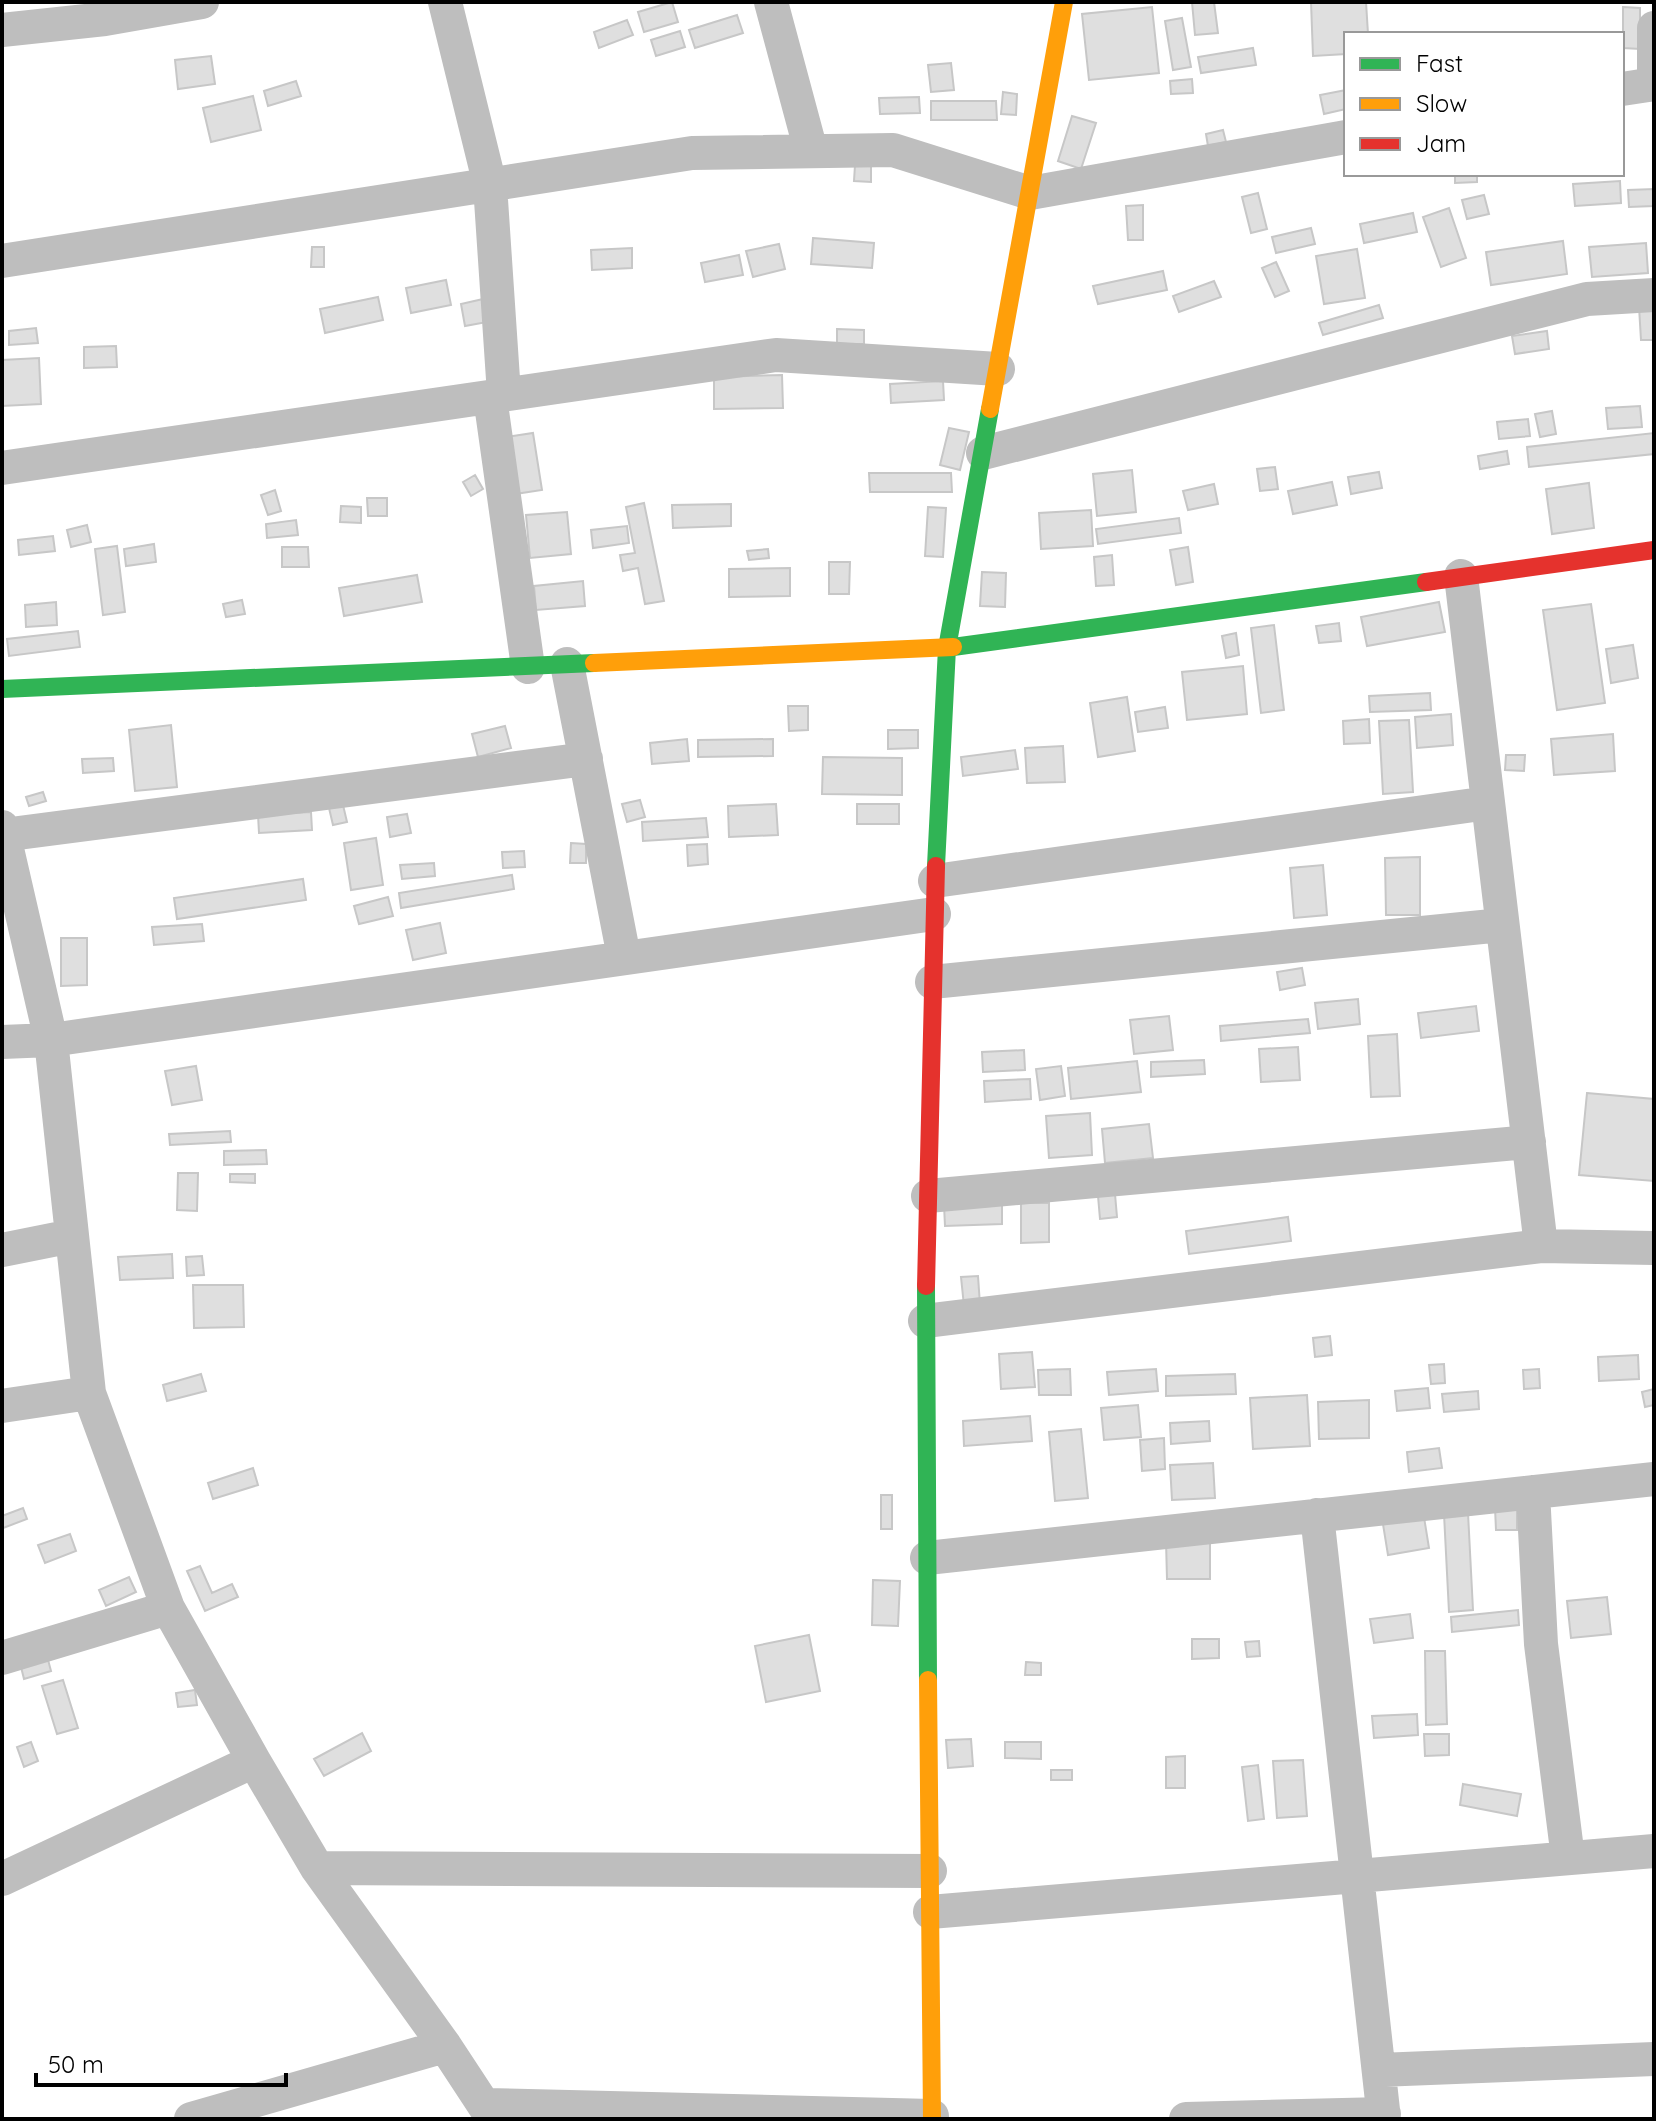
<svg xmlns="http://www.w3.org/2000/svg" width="1656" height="2121" font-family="Quicksand,sans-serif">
  <rect width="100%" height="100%" fill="#fff"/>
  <path fill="#dfdfdf" stroke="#c7c7c7" stroke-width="2" d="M672,2l6,20 -34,10 -6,-20z
    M1192,2h22l4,31 -23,2z
    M1311,2h55l2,32h-22v20l-33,2z
    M1152,7l7,66 -70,7 -7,-66z
    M1623,7l17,1v41l-17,-1z
    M737,15l6,18 -48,15 -6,-18z
    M1182,18l9,49 -18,3 -8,-49z
    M627,20l6,15 -34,13 -5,-16z
    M680,31l5,16 -29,9 -5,-16z
    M1253,48l3,17 -55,8 -3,-16z
    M211,56l4,28 -37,5 -3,-29z
    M951,63l3,27 -23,2 -3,-27z
    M1192,79l1,14 -22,1 -1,-13z
    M296,81l5,15 -33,10 -4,-15z
    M1346,90v19l-22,5 -4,-19z
    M1003,92l14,2 -1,21 -15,-1z
    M253,96l8,34 -50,12 -8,-34z
    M919,97l1,16 -40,1 -1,-16z
    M931,101h65l1,19h-66z
    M1072,116l24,7 -15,46 -23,-8z
    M1223,130l3,12 -18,4 -2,-12z
    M855,165l16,1v16l-17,-1z
    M1455,174h22v8l-22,1z
    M1620,181l1,22 -46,3 -2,-22z
    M1654,189v17l-25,1 -1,-17z
    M1258,193l9,36 -16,4 -9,-36z
    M1484,195l5,19 -22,5 -5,-19z
    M1143,205v35h-15l-2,-34z
    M1449,208l17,50 -25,9 -18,-50z
    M1413,213l4,19 -53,11 -4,-19z
    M1311,228l4,16 -39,9 -4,-16z
    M813,238l61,5 -2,25 -61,-4z
    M1563,241l4,33 -76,11 -5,-33z
    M1646,243l2,30 -56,4 -3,-30z
    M779,244l6,25 -32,8 -7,-26z
    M312,247h12v20h-13z
    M632,248v20l-40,2 -1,-20z
    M1357,249l8,49 -41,6 -8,-48z
    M739,255l4,20 -38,7 -4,-19z
    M1276,262l13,29 -14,6 -13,-29z
    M1163,271l4,19 -69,14 -5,-18z
    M446,280l5,25 -40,8 -5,-25z
    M1214,281l7,16 -42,15 -6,-16z
    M378,297l5,23 -58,13 -5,-24z
    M483,299l4,23 -22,4 -4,-22z
    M1379,305l4,13 -60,17 -4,-12z
    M1654,306v34h-13l-2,-33z
    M36,328l2,15 -29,2v-14z
    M837,329l27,1v14h-27z
    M1547,331l2,18 -34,5 -3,-18z
    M116,346l1,21 -33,1v-21z
    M39,358l2,46 -39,2v-46z
    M782,375l1,33 -69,1v-32z
    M943,381l1,19 -53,3 -1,-19z
    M1640,406l2,21 -34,2 -2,-21z
    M1552,411l4,23 -16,3 -5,-23z
    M1528,419l2,17 -31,3 -2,-17z
    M949,428l20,4 -9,38 -20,-5z
    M533,433l9,57 -27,4 -8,-57z
    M1654,433v21l-125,13 -2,-20z
    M1507,451l2,13 -29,5 -2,-13z
    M1275,467l3,22 -18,2 -3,-22z
    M1132,470l4,42 -39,4 -4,-42z
    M1379,472l3,16 -31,6 -3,-17z
    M869,473h82l1,19h-82z
    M475,475l8,14 -12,7 -8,-14z
    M1332,482l5,23 -44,9 -5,-23z
    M1589,483l5,45 -42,6 -6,-45z
    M1214,484l4,20 -30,6 -5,-19z
    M275,490l6,21 -13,4 -7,-20z
    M367,498h20v18h-19z
    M644,503l20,98 -19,3 -7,-36 -15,3 -3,-16 15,-2 -9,-46z
    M731,504v22l-58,2 -1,-23z
    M341,506l20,1v16l-21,-1z
    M928,507l18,1 -3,49 -18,-1z
    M1091,510l2,36 -52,3 -2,-36z
    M567,512l4,42 -41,4 -4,-43z
    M1179,518l2,15 -83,11 -2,-15z
    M296,520l2,15 -31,3 -1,-14z
    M87,525l4,17 -20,5 -4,-17z
    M627,526l2,17 -36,5 -2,-18z
    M53,536l2,15 -36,4 -1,-15z
    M154,544l2,18 -30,4 -2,-17z
    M117,546l8,66 -22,3 -8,-66z
    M282,547h26l1,20h-27z
    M1188,547l5,35 -17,3 -6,-35z
    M768,549l1,9 -20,2 -2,-9z
    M1112,555l2,30 -18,1 -2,-29z
    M829,562h21l-1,32h-20z
    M790,568v28l-61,1v-28z
    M982,572l24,1 -1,34 -25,-1z
    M417,575l5,27 -78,14 -5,-28z
    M583,581l2,25 -49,4 -2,-24z
    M242,600l3,14 -19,3 -3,-13z
    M56,602l1,23 -31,2 -1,-22z
    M1439,602l6,30 -78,14 -6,-29z
    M1591,604l14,99 -48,7 -14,-100z
    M1339,623l2,18 -22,2 -3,-17z
    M1274,625l10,85 -23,3 -10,-85z
    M78,631l2,16 -71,9 -2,-17z
    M1236,633l3,22 -13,3 -4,-22z
    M1633,645l5,33 -27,5 -5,-34z
    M1243,666l4,48 -60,6 -5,-48z
    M1430,693l1,17 -61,2 -1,-16z
    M1127,697l8,54 -37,6 -8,-54z
    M788,706h20v24l-19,1z
    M1165,707l3,21 -30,4 -3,-20z
    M1451,714l2,31 -36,3 -2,-31z
    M1369,719l1,24 -26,1 -1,-23z
    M1409,720l4,72 -30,2 -4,-73z
    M171,725l6,62 -42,4 -6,-61z
    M505,726l6,22 -33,9 -6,-23z
    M888,730h30v18l-30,1z
    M1613,734l2,37 -61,4 -3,-36z
    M687,739l2,22 -37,3 -2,-21z
    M773,739v17l-75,1v-17z
    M1063,746l2,36 -38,1 -2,-35z
    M1015,750l3,19 -55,7 -2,-19z
    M1506,755h19l-1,16 -19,-1z
    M823,757l79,1v37l-80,-1z
    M113,758l1,13 -31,2 -1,-14z
    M43,792l3,9 -17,5 -3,-9z
    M640,800l5,17 -18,5 -5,-18z
    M776,804l2,31 -49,2 -1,-31z
    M857,804h42v20h-42z
    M343,805l4,17 -14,3 -4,-17z
    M311,812l1,18 -53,3 -1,-18z
    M407,814l4,19 -21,4 -3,-20z
    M706,818l2,19 -65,4 -1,-19z
    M376,838l7,47 -32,5 -7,-47z
    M571,843l15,1v19h-16z
    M707,844l1,20 -20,2 -1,-21z
    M524,851l1,16 -22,1 -1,-16z
    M1420,857v58h-34l-1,-57z
    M434,863l1,13 -33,3 -2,-14z
    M1323,865l4,50 -33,3 -4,-50z
    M512,875l2,14 -113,19 -2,-15z
    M303,879l3,21 -129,19 -3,-21z
    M388,897l5,19 -34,8 -5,-18z
    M440,923l6,30 -33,7 -7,-30z
    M202,924l2,17 -50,4 -2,-18z
    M61,938h26v47l-26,1z
    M1302,968l3,17 -25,5 -3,-18z
    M1358,999l2,25 -42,5 -3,-26z
    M1476,1006l3,25 -58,7 -3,-25z
    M1169,1016l4,34 -39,4 -4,-34z
    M1308,1019l2,14 -89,8 -1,-15z
    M1397,1034l3,62 -29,1 -3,-61z
    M1298,1047l2,33 -39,2 -2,-33z
    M1024,1050l1,20 -42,2 -1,-20z
    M1204,1060l1,14 -54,3v-15z
    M1137,1061l4,31 -70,7 -3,-31z
    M196,1066l6,34 -30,5 -7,-34z
    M1061,1066l4,30 -25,4 -4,-31z
    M1030,1079l1,20 -46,3 -1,-21z
    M1587,1093l67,6v82l-75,-6z
    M1090,1113l2,42 -43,3 -3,-42z
    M1149,1124l4,34 -48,5 -3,-34z
    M230,1131l1,11 -61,3 -1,-11z
    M266,1150l1,14 -43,1v-14z
    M178,1173h20l-1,38 -20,-1z
    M230,1174h25v9l-25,-1z
    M1115,1194l2,23 -17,2 -2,-23z
    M1002,1203v21l-57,2 -1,-21z
    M1021,1203h28v39l-28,1z
    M1288,1217l3,24 -102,13 -3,-23z
    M172,1254l1,24 -53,2 -2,-23z
    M202,1256l2,19 -17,1 -1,-19z
    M978,1276l2,29 -16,1 -3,-29z
    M193,1285h50l1,42 -50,1z
    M1330,1336l2,19 -17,2 -2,-19z
    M1032,1352l3,35 -34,2 -2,-35z
    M1638,1355l1,24 -40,2 -1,-24z
    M1444,1364l1,19 -14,1 -2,-19z
    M1070,1369l1,26h-32l-1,-25z
    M1156,1369l2,22 -49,4 -2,-23z
    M1539,1369l1,19 -16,1 -1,-19z
    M201,1374l5,17 -39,10 -4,-16z
    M1235,1374l1,20 -70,2v-20z
    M1428,1388l2,20 -33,3 -2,-20z
    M1654,1389v16l-9,2 -3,-15z
    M1478,1391l1,18 -35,3 -2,-18z
    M1307,1395l3,51 -57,3 -3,-51z
    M1369,1400v38l-50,1 -1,-37z
    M1138,1405l3,32 -37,3 -3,-32z
    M1030,1416l2,25 -68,5 -1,-25z
    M1209,1421l1,20 -39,3 -1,-21z
    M1081,1429l7,69 -33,3 -6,-69z
    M1164,1438l1,31 -23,2 -2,-31z
    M1439,1448l3,20 -33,4 -2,-20z
    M1213,1463l2,35 -43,2 -2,-35z
    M253,1468l5,17 -45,14 -5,-16z
    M881,1495h11v34h-11z
    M23,1508l4,11 -24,9 -1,-12z
    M1495,1508h22v22h-21z
    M1423,1511l6,37 -41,7 -6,-37z
    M1468,1513l5,97 -24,2 -5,-98z
    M70,1534l6,17 -31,12 -7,-18z
    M1210,1540v39h-43l-1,-38z
    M200,1566l12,27 20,-9 6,13 -33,14 -18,-40z
    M129,1577l7,15 -30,14 -7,-16z
    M873,1580l27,1 -2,45 -26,-1z
    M1607,1597l4,37 -40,4 -4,-37z
    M1518,1610l1,15 -67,7 -1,-15z
    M1410,1614l3,24 -39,5 -4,-24z
    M809,1635l11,56 -54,11 -11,-56z
    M1192,1639h27v19l-27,1z
    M1259,1641l1,15 -13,1 -2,-15z
    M1425,1651h20l2,73 -21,1z
    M47,1656l4,15 -27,8 -4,-16z
    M1026,1662l15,1v12h-16z
    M63,1680l15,48 -21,6 -15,-48z
    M195,1690l2,15 -19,2 -2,-14z
    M1417,1714l1,21 -44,3 -2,-22z
    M362,1733l9,18 -47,25 -10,-17z
    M1424,1734h25v21l-24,1z
    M971,1739l2,27 -25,2 -2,-28z
    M31,1742l7,19 -14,6 -7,-20z
    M1005,1742h36v17l-36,-1z
    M1185,1756v32h-19v-31z
    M1303,1760l4,56 -30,2 -4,-57z
    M1258,1765l6,54 -16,2 -6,-54z
    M1051,1770h21v10h-21z
    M1463,1784l58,10 -4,22 -57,-11z"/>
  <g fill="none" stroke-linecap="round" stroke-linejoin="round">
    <path stroke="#bebebe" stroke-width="34" d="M445,2l45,183 14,209
      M771,2l40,149
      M2,30l103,-11 97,-17
      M1654,84v-56
      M1622,89l32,-5
      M2,261l690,-108 201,-3 137,43 316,-56
      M490,397l38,270
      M983,453l604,-154 67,-4
      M2,468l774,-113 222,14
      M1461,576l80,670
      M567,664l57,293
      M2,827l49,213 38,353 79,215 86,153 63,107 128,178 48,73
      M3,835l583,-76
      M935,881l553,-78
      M932,982l570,-57
      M2,1042l49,-2 883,-126
      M928,1196l601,-54
      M2,1250l70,-14
      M925,1321l616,-75 113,2
      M2,1406l87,-13
      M1533,1492l8,152 27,214
      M1317,1515l67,604
      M927,1558l727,-79
      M2,1658l166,-50
      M317,1868l613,3
      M2,1879l252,-118
      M930,1912l724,-61
      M1379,2070l275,-11
      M485,2105l447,11
      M191,2119l254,-73
      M1186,2119l198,-5"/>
    <path stroke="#30b455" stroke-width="18" d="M953,647l473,-65
      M2,689l592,-26
      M936,866l11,-218 43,-239
      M926,1286l2,394"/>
    <path stroke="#ff9f0a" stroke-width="18" d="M990,409l74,-407
      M594,663l359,-16
      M928,1680l4,439"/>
    <path stroke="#e5322d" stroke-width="18" d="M1426,582l228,-32
      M926,1286l10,-420"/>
  </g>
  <rect width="1656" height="2121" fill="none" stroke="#000000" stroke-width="8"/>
  <rect x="1344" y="32" width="280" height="144" fill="#ffffff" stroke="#999999" stroke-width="2"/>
  <rect x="1360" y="58" width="40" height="12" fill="#30b455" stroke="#999999" stroke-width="2"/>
  <text x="1416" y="72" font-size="24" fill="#000000">Fast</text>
  <rect x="1360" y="98" width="40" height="12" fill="#ff9f0a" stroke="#999999" stroke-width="2"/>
  <text x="1416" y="112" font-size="24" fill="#000000">Slow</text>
  <rect x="1360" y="138" width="40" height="12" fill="#e5322d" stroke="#999999" stroke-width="2"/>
  <text x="1416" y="152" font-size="24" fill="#000000">Jam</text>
  <path d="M36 2073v12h250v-12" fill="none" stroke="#000000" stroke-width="4"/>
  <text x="48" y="2073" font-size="24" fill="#000000" stroke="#ffffff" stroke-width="6" paint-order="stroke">50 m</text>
</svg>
